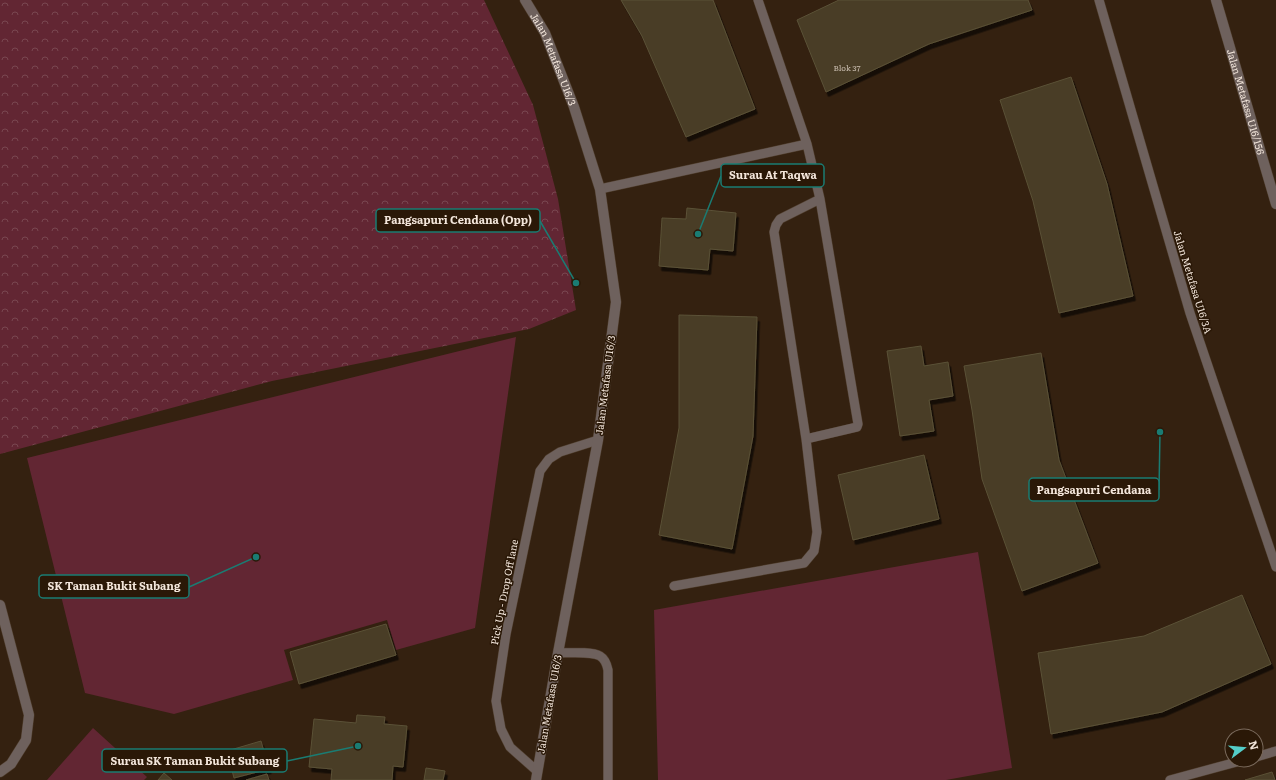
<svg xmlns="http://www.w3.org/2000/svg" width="1276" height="780" font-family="Literata,serif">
  <defs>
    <pattern id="forest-crowns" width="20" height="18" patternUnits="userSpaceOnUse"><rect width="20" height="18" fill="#622633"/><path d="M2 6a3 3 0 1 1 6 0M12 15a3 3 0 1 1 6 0" fill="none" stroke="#794650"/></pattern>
    <filter id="shadow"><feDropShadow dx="2.5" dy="4.5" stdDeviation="0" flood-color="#0009"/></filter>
  </defs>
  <rect width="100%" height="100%" fill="#342110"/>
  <path fill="url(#forest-crowns)" d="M0,0h484l49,105 25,94 18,111 -47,19 -257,52 -272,73z"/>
  <path fill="#622633" d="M516,337l-41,291 -79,22 -9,-30 -103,30 9,30 -119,34 -89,-21 -58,-235z
    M978,552l34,216 -66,12h-288l-4,-170z
    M93,728l54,49 -3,3h-97z"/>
  <path fill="#483d25" stroke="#5b5137" filter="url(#shadow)" d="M621,0h92l42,109 -69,28 -44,-101z
    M839,0h189l4,10 -103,34 -103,48 -29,-72z
    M1071,77l36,107 26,112 -74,17 -26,-112 -33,-101z
    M687,208l49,5 -3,38 -23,-2 -2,21 -49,-4 3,-48 24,1z
    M679,315l78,2 -4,119 -21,113 -73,-14 20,-107z
    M921,346l3,20 24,-4 5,34 -24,4 5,31 -34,5 -13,-85z
    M1041,353l18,107 39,103 -76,28 -40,-112 -10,-69 -8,-44z
    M924,455l15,64 -86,21 -15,-65z
    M1242,595l29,69 -109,48 -111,22 -13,-81 106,-17z
    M386,624l10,31 -97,29 -9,-32z
    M357,715l28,2 -1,7 23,2 -4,41 -10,-1 -1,14h-61l1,-11 -23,-2 5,-48 42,4z
    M261,741l8,28 -35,9 -7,-27z
    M426,768l19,3 -2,9h-19z
    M1272,772l3,8h-30z
    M164,773l8,7h-14z
    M267,774l2,6h-23z"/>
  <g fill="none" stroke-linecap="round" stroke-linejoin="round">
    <g stroke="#4f3d2c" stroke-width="10">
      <path id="service" d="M1099,0l91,313 86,254
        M600,189l207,-45
        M806,439l-32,-207 2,-7 4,-6 40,-20
        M674,586l130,-23 10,-12 3,-19 -11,-93 51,-12 1,-3 -38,-225 -13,-55 -49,-144
        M558,653c10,0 34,-2 42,3 5,3 7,9 8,14v110
        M1256,757l20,-6
        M537,771l-27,-24 -9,-18 -5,-28 10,-67 34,-163 9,-12 11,-7 38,-12
        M1170,780l74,-20"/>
    </g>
    <g stroke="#4f3d2c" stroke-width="11">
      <path id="minor" d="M0,605l29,110 -3,25 -15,24 -11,8"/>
    </g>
    <g stroke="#4f3d2c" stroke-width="11">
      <g id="tertiary">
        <path id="s1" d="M525,0l20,33 29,74 26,82 16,113 -18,138 -40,213 -22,127"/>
        <path id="s2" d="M1216,0l60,204"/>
      </g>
    </g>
    <use href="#service" stroke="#6e615d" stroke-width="9"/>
    <use href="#minor" stroke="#6e615d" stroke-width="10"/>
    <use href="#tertiary" stroke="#6e615d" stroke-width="10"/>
  </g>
  <g text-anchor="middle" stroke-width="3" stroke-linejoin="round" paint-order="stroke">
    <g font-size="8" fill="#c8bcae">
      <text x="847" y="71">Blok 37</text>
    </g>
    <g font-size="10" fill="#f3e6db" stroke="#2a1807">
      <text dy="4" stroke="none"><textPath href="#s1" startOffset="66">Jalan Metafasa U16/3</textPath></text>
      <text dy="4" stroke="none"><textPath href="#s2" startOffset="106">Jalan Metafasa U16/156</textPath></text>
      <text transform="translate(1193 282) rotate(73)" y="4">Jalan Metafasa U16/3A</text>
      <text transform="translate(605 385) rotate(-83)" y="4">Jalan Metafasa U16/3</text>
      <text transform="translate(504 592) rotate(-79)" y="4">Pick Up - Drop Off lane</text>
      <text transform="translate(549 704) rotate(-80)" y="4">Jalan Metafasa U16/3</text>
    </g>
  </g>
  <path fill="none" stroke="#1a7c73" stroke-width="1.5" d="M698 234L721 176M576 283L540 221M1160 432L1159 490M256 557L189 587M358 746L287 761"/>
  <g fill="#1a7c73" stroke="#2a1807" stroke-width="1.5">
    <circle cx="698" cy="234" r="4"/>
    <circle cx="576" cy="283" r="4"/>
    <circle cx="1160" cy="432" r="4"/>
    <circle cx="256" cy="557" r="4"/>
    <circle cx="358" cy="746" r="4"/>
  </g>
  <g fill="#2a1807" stroke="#1a7c73" stroke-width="1.5">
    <rect x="721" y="164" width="103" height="23" rx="4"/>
    <rect x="376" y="209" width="164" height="23" rx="4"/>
    <rect x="1029" y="478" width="130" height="23" rx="4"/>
    <rect x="39" y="575" width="150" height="23" rx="4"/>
    <rect x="102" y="749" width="185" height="23" rx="4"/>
  </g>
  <g font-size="11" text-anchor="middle" font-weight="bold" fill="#f3e6db">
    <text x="773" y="179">Surau At Taqwa</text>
    <text x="458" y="224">Pangsapuri Cendana (Opp)</text>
    <text x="1094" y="494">Pangsapuri Cendana</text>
    <text x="114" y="590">SK Taman Bukit Subang</text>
    <text x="195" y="765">Surau SK Taman Bukit Subang</text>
  </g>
  <g transform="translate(1244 748) rotate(74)"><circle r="19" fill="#2a1807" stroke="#7a6a5c"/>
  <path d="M0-3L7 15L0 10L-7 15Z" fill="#54cdc8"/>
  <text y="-6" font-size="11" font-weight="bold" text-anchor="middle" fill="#f3e6db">N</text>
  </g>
</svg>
